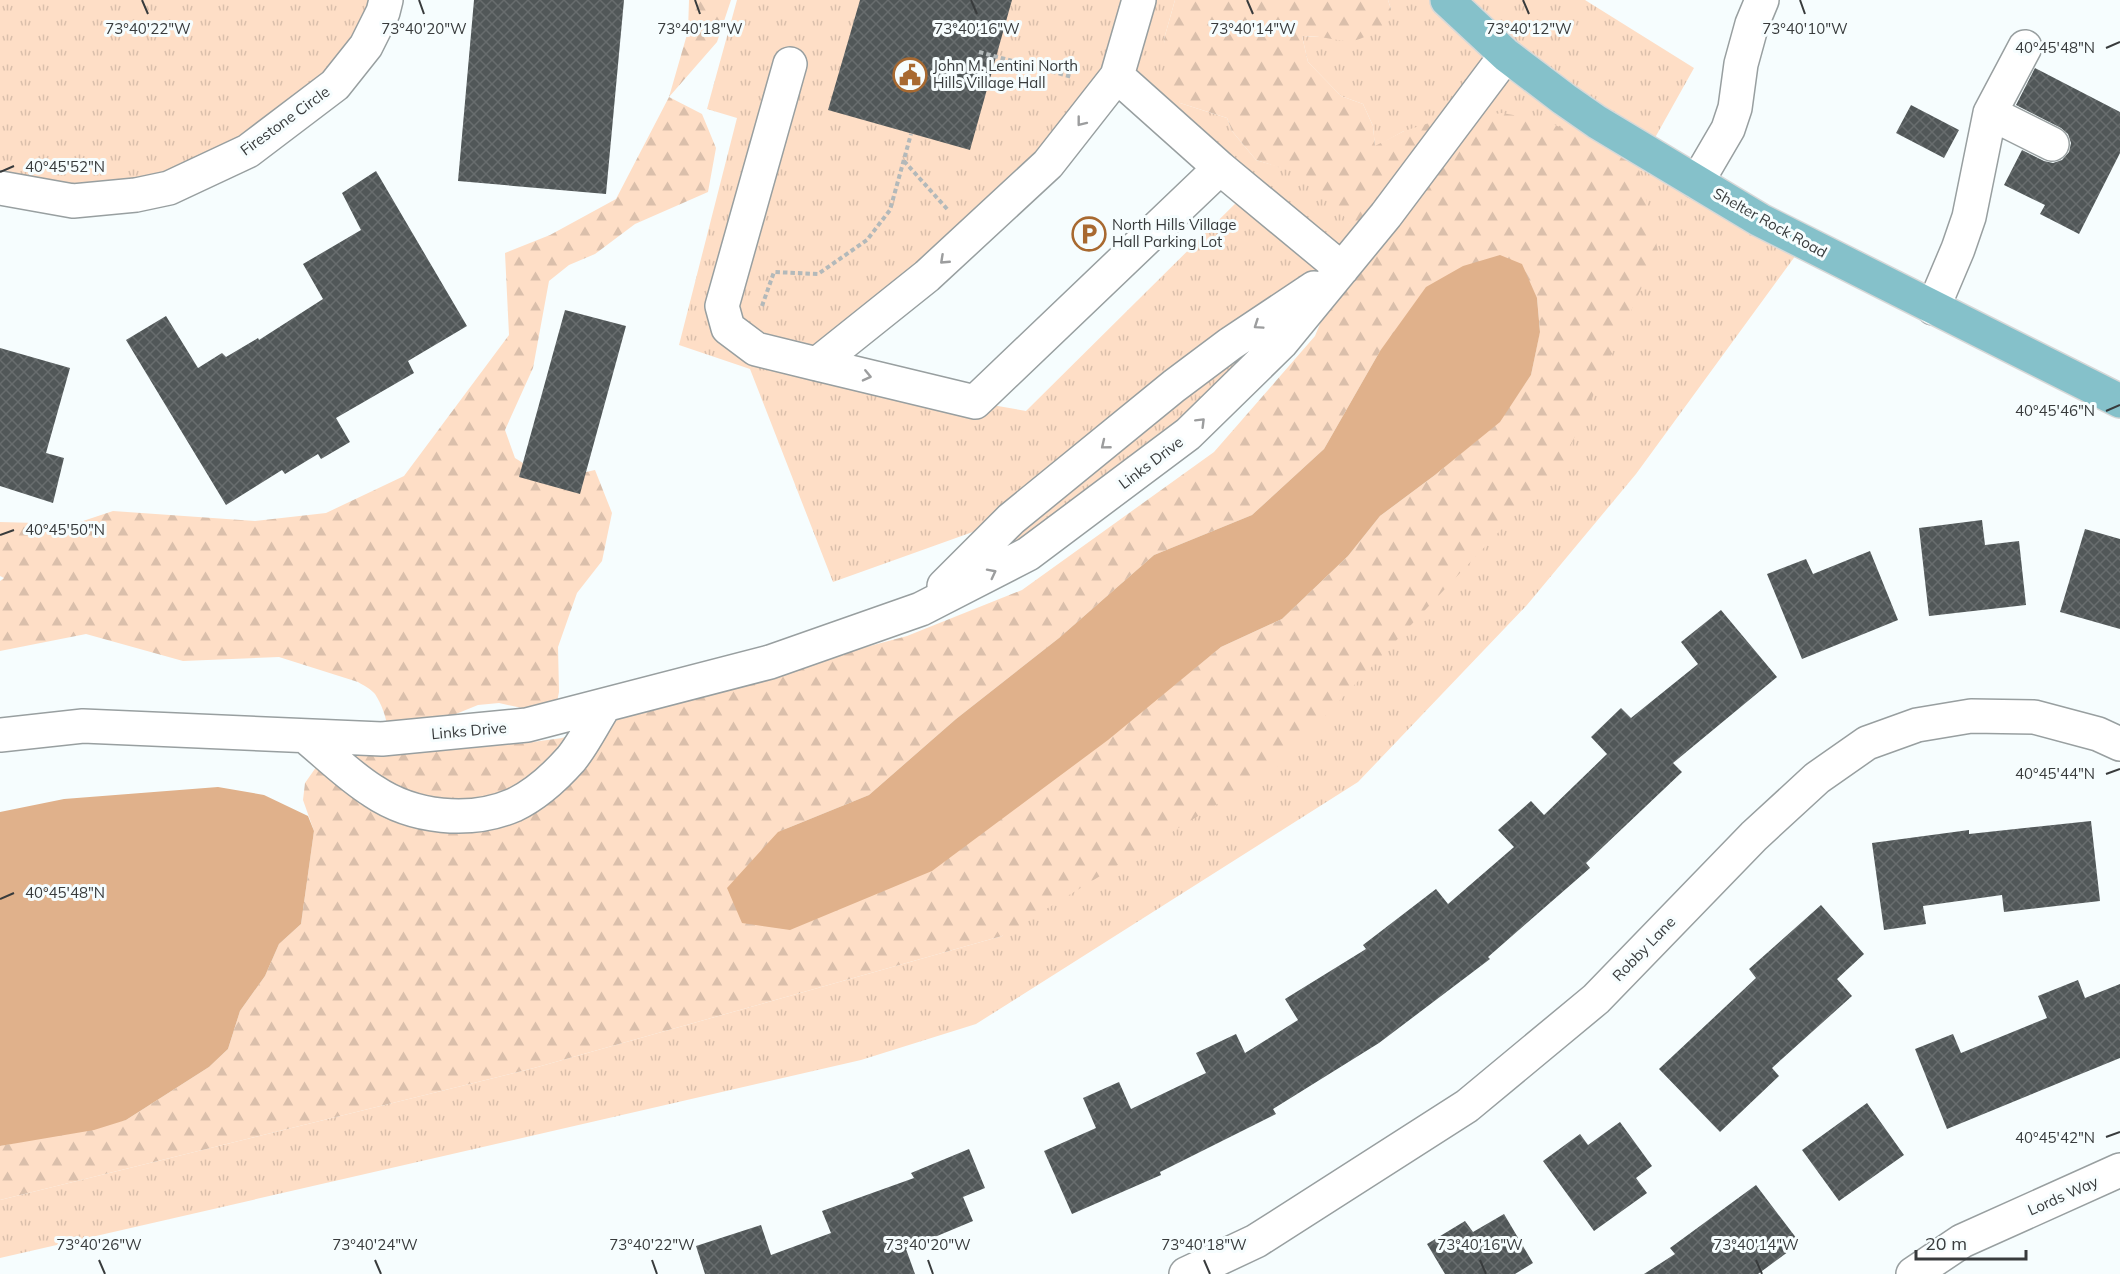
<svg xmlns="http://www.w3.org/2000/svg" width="2120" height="1274" font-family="Mulish,sans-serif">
  <defs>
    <pattern id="grass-tufts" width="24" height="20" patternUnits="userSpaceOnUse" patternTransform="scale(1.5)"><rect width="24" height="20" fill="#fedec6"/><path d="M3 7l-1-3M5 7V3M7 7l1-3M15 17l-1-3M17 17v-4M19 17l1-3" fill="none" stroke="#dabfab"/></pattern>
    <pattern id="forest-firs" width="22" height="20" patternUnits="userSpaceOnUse" patternTransform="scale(1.5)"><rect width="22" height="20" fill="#fedec6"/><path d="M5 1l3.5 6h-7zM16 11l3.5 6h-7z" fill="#dabfab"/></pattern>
    <pattern id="building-cross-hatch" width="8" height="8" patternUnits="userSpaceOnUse" patternTransform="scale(1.5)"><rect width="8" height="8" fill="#515758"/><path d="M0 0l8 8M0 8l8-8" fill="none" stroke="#686d6e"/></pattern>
  </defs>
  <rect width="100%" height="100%" fill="#f6fdfe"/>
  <path fill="url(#grass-tufts)" fill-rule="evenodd" d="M0,0h386l-20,46 -197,142h-169z
    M737,0h438l-11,39 16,64 47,15 5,13 24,29 51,15 33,33 22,37 -174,189 -267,175 88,-90 -176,63 -83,-213 -71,-24 58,-227 -30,-9zM1116,76l132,115 -222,220 -51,-9 -153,-39z
    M1388,0h197l109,68 -47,84 157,92 -168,230 -109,131 -169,177 -382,242 -115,36 -861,198v-58l534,-132 468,-132 656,-685 -254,-120 -29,16 -2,-21 -10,-22 -22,-8 -33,-34 -6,-26 23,1 66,-28z"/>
  <path fill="url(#forest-firs)" fill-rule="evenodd" d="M689,0h42l-14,42 -48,55 33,17 14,34 -8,44 -73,32 -40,30 -26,11 -20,16 -16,87 -28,62 10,28 35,22 45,-10 17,43 -10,48 -25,32 -19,54 1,45 -2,10 -21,9 -37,-8 -21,2 -32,13 -23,22 95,4 44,-6 115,-40 230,-62 115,-46 192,-138 101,-116 27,-67 20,-24 -23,-37 -32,-32 -51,-16 -24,-29 -5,-13 -47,-15 -10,-22 -6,-42 11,-39h213l3,9 -2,12c-11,8 -24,19 -39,20 -14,0 -31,-6 -48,-5l6,26 33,34 22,8 10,22 2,20 29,-15 25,-8 73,-10 40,7 94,37 22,94 -96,214 -287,304 -273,167 -468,132 -534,132v-54l126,-26 83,-53 19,-18 12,-38 25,-35 14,-32 22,-20 13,-93 -11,-31 2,-17 14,-20 68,-35c0,-10 -6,-25 -12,-34 -4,-5 -12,-9 -17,-12l-79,-25 -96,4 -97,-27 -86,17v-70l4,-3 -4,-2v-54l74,2 39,-13 142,10 71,-8 78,-37 105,-141 -4,-82 45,-18 66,-36 53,-102 19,-66zM1537,298l3,33 -9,44 -32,47 -64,53 -55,41 -32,40 -66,63 -61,28 -48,39 -395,146 91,-37 87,-76 103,-81 95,-83 98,-40 72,-66 56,-98z"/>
  <path fill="#e0b18b" d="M1500,255l22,9 15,34 3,34 -9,43 -31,47 -65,53 -55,41 -32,40 -66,63 -61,28 -113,93 -176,131 -142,59 -48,-7 -15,-35 51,-56 91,-37 87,-76 103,-81 95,-83 98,-40 72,-66 56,-98 46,-64 37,-21z
    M218,787l46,8 44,21 6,15 -13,93 -22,20 -14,32 -25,35 -12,38 -19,18 -83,53 -32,10 -94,16v-334l64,-13z"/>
  <path fill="url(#building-cross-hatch)" d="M474,0h150l-18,194 -148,-13z
    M860,0h152l-42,150 -142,-40z
    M2035,68l85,44v41l-41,81 -39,-20 5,-9 -41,-20 18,-35 22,11 9,2 9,-3 7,-8 2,-9 -3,-9 -7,-6 -45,-23z
    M1911,105l48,25 -15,28 -48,-25z
    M376,171l91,155 -59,35 6,12 -78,45 14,24 -29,17 -3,-5 -33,20 -3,-4 -56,35 -100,-165 40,-24 32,52 24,-15 4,4 32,-19 1,2 64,-41 -20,-35 58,-34 -19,-37z
    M565,310l61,16 -46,168 -61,-17z
    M0,348l70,20 -24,85 18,5 -11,45 -53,-17z
    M1982,520l3,25 34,-4 7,64 -97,11 -10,-88z
    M2085,529l35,10v90l-60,-17z
    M1870,551l28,69 -96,39 -35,-85 39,-15 7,15z
    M1721,610l56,67 -104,86 9,9 -96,91 4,5 -102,89 2,2 -111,84 -106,66 3,5 -116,58 1,3 -89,39 -28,-63 52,-23 -13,-30 36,-16 12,27 75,-36 -10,-20 40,-19 9,19 53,-33 -13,-21 81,-50 -3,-4 73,-56 12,15 66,-57 -16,-17 33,-29 13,14 63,-61 -16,-17 30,-29 10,10 67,-54 -17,-22z
    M2091,821l9,80 -96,11 -2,-17 -79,11 3,18 -42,6 -12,-87 97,-13v4z
    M1821,905l43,49 -27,25 15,17 -80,72 7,8 -59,56 -61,-63 97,-91 -7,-9z
    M2078,980l7,18 35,-14v74l-173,71 -32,-80 38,-15 8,19 86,-35 -9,-22z
    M1867,1103l37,52 -65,46 -37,-51z
    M1620,1122l32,44 -16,12 11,15 -53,38 -51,-70 37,-27 8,11z
    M969,1149l16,39 -22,9 10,24 -67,28 9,25h-210l-9,-28 65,-21 10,30 60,-22 -9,-22 92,-33 -3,-5z
    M1756,1185l44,58 -42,31h-114l31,-20 -5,-6z
    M1504,1214l29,49 -18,11h-70l-18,-30 38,-23 8,11z"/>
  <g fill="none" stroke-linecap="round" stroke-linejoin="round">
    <g stroke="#989fa0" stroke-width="36">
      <path id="minor" d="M1139,0l-22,76 -69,88 -121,112 -110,88 158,38 245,-234
        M790,64l-68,242 6,22 28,21 61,15
        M1117,76l103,92 122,101
        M1990,113l62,31
        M1697,182l31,-53 7,-21 6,-44 11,-40 10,-24
        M0,188l73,13 63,-6 33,-7 79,-37 87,-66 31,-39 17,-34 3,-12
        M1933,308l25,-59 11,-32 21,-104 35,-66
        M944,586l67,-67 163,-133 56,-42 84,-56
        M0,735l83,-9 299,13 145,-14 243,-63 151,-53 107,-55 160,-120 93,-91 105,-128 120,-160
        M305,736c22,18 44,40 68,55 40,27 97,33 141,14 21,-10 41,-28 57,-46 13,-16 23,-37 34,-54
        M1186,1274l70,-33 211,-135 129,-107 158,-163 63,-58 50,-35 50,-18 54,-9 63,1 64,17 22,10
        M1913,1274l49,-33 158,-71"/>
    </g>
    <g stroke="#d7d8d8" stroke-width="36">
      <path id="major" d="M1447,0l59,55 58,44 33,23 163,98 360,181"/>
    </g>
    <path stroke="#b3b9ba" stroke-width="4" stroke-dasharray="4.5 3" stroke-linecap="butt" d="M979,52l93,25
      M904,161l44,49
      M762,306l12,-34 44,2 49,-34 23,-30 21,-76"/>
    <use href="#minor" stroke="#fff" stroke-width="33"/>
    <use href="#major" stroke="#85c1ca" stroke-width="33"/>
  </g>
  <defs><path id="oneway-chevron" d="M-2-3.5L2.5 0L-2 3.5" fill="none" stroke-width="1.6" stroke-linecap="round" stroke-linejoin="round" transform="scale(1.5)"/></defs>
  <g stroke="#9c9d9e">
    <use href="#oneway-chevron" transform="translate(1081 122) rotate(128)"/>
    <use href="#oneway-chevron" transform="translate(944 260) rotate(137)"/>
    <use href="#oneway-chevron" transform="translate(1258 325) rotate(146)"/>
    <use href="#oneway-chevron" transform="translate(867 376) rotate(13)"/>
    <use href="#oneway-chevron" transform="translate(1201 422) rotate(-45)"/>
    <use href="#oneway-chevron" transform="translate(1105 445) rotate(141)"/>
    <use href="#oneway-chevron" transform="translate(992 573) rotate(-27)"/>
  </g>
  <path fill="none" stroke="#383b3c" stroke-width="2" d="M142,0l6,14M419,0l5,14M695,0l5,14M971,0l6,14M1247,0l6,14M1523,0l6,14M1800,0l5,14M2106,48l14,-6M0,172l14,-6M2106,411l14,-6M0,535l14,-5M2106,774l14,-5M0,899l14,-6M2106,1137l14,-5M99,1260l6,14M375,1260l6,14M652,1260l5,14M928,1260l5,14M1204,1260l6,14M1480,1260l6,14M1756,1260l6,14"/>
  <defs>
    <g id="civic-ring" transform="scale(1.725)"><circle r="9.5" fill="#f6fdfe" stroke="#a86930" stroke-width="1.5"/><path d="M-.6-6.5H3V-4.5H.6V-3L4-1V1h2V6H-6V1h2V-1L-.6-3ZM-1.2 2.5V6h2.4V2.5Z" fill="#a86930"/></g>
    <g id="parking-ring" transform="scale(1.725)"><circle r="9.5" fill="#f6fdfe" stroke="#a86930" stroke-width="1.5"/><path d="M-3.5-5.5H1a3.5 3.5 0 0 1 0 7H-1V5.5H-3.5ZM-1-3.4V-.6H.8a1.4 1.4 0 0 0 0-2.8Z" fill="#a86930"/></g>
  </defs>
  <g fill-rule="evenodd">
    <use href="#civic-ring" x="910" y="75"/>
    <use href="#parking-ring" x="1089" y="234"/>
  </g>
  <g text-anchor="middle" stroke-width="6" stroke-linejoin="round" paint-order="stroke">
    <g font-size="15" fill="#383b3c" stroke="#f6fdfe" text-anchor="start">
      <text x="933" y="71">John M. Lentini North<tspan x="933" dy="17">Hills Village Hall</tspan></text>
      <text x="1112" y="230">North Hills Village<tspan x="1112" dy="17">Hall Parking Lot</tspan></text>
    </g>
    <g font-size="15" fill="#383b3c" stroke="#f6fdfe">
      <text transform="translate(285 121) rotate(-36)" y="5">Firestone Circle</text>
      <text transform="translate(1770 223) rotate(29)" y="5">Shelter Rock Road</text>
      <text transform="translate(1151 463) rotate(-37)" y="5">Links Drive</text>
      <text transform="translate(469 731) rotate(-5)" y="5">Links Drive</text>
      <text transform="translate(1644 949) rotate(-46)" y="5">Robby Lane</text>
      <text transform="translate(2063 1196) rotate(-24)" y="5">Lords Way</text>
    </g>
  </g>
  <g font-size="15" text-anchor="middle" fill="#383b3c" stroke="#f6fdfe" stroke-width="6" stroke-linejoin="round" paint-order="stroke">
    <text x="148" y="34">73°40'22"W</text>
    <text x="424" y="34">73°40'20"W</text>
    <text x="700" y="34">73°40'18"W</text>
    <text x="977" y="34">73°40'16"W</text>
    <text x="1253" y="34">73°40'14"W</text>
    <text x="1529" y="34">73°40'12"W</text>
    <text x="1805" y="34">73°40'10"W</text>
    <text x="2055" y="53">40°45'48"N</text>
    <text x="65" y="172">40°45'52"N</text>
    <text x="2055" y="416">40°45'46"N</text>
    <text x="65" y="535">40°45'50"N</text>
    <text x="2055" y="779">40°45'44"N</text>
    <text x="65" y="898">40°45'48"N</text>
    <text x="2055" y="1143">40°45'42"N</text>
    <text x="99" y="1250">73°40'26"W</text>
    <text x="375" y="1250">73°40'24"W</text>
    <text x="652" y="1250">73°40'22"W</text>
    <text x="928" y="1250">73°40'20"W</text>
    <text x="1204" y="1250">73°40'18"W</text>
    <text x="1480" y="1250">73°40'16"W</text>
    <text x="1756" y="1250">73°40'14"W</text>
  </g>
  <path d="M1916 1250v9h110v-9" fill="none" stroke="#383b3c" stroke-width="3"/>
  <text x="1925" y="1250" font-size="18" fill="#383b3c" stroke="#f6fdfe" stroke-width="4.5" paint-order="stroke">20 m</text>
</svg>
